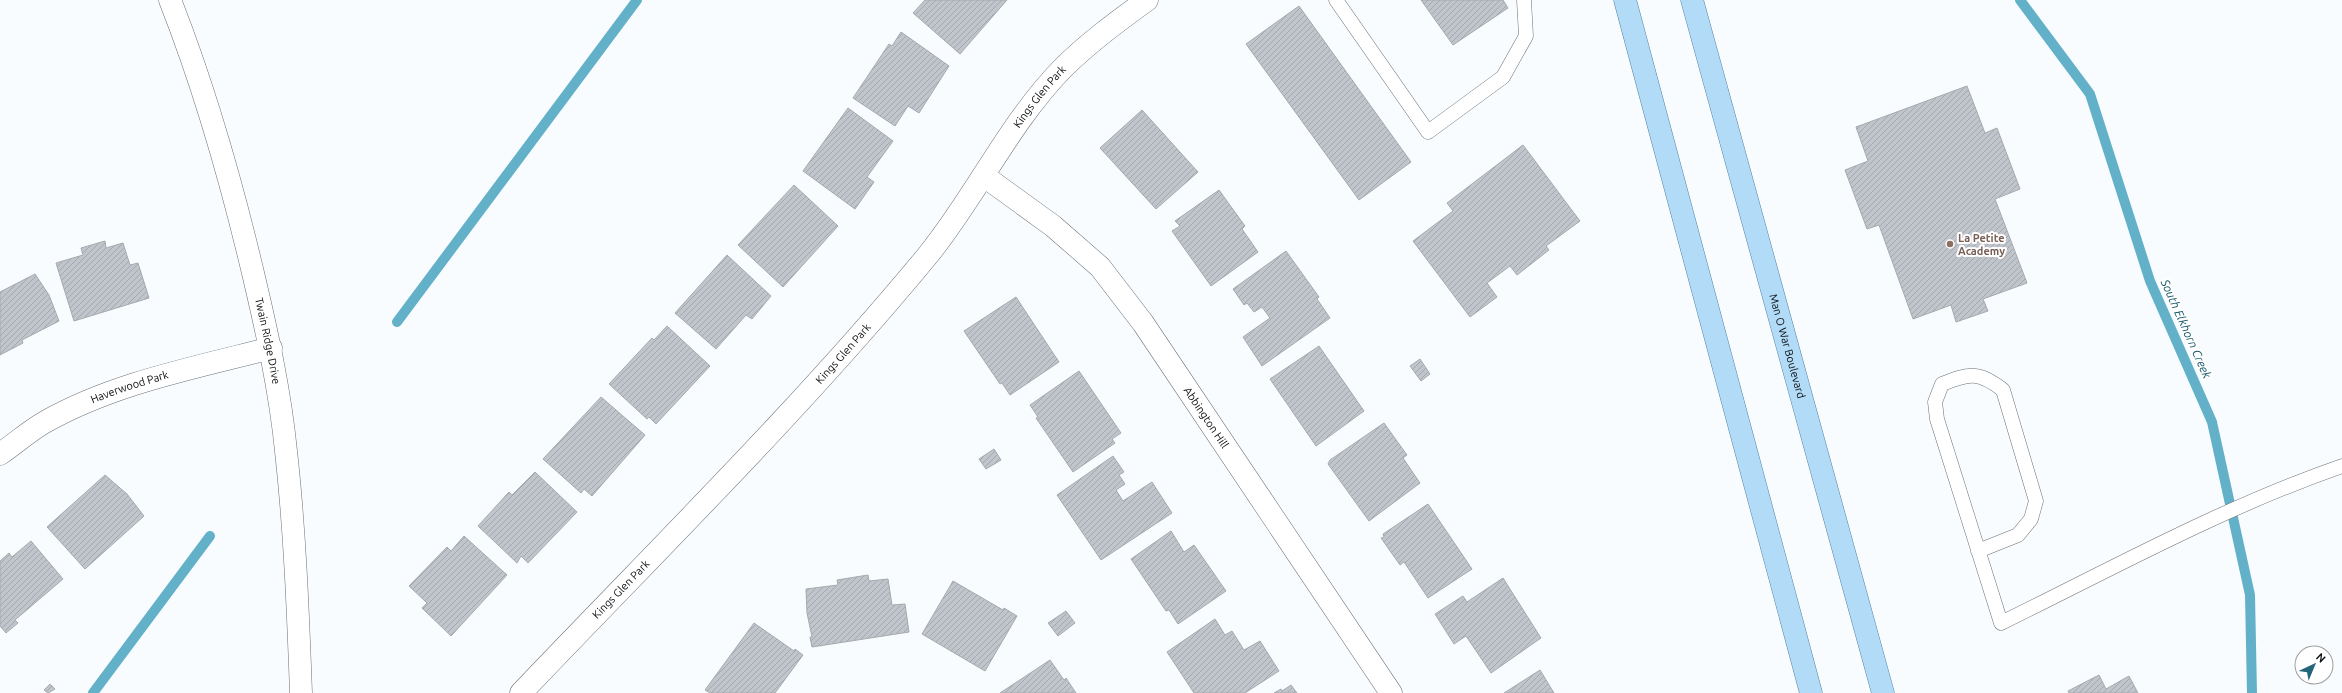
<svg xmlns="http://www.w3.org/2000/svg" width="2342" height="693" font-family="Ubuntu,sans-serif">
  <defs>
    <pattern id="building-hatch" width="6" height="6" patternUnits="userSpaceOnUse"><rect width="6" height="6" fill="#c0c5cb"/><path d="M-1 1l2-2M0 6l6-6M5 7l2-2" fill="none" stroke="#a4a8ad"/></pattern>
  </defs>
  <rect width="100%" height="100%" fill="#f9fcfe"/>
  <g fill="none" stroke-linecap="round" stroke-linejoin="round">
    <path stroke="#63b1c9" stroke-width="10" d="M2020,0l70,94 60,187 62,141 38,173 2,98
      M397,322l240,-322
      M93,693l117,-157"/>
  </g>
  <path fill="url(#building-hatch)" stroke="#a4aab0" d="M925,0h82l-47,54 -47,-41z
    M1421,0h82l5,8 -55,37z
    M1299,6l112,156 -52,38 -113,-156z
    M901,32l48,34 -30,47 -11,-7 -13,20 -42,-28 36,-54 3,2z
    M1967,86l18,47 12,-5 23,61 -25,10 32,84 -44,16 5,12 -32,11 -5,-17 -38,14 -34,-94 -12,4 -22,-59 23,-9 -12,-34z
    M848,108l45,33 -26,36 7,5 -19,27 -52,-38z
    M1142,110l56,62 -42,37 -56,-61z
    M1523,145l57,76 -34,25 3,4 -32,25 -7,-9 -23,17 10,14 -27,20 -57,-76 40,-30 -6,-8z
    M794,185l44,41 -55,61 -45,-42z
    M1219,190l26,36 -3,3 16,23 -47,34 -39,-55 8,-5 -5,-5z
    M105,241l1,7 17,-5 7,22 8,-2 11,35 -75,23 -18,-58 27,-8 -2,-7z
    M1286,251l33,46 -2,2 13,19 -68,48 -19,-29 27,-19 -8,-11 -8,5 -7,-9 -3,2 -11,-16z
    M727,255l44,41 -19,23 -6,-4 -30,34 -41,-36z
    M35,274l14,21 10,26 -37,19 1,3 -23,12v-63z
    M1016,297l43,65 -49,33 -8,-12 -2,1 -36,-53z
    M667,326l43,40 -54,58 -7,-7 -2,2 -38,-35 43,-46 2,2z
    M1319,346l45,65 -48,35 -46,-67z
    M1420,359l10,15 -9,7 -11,-15z
    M1079,371l42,62 -9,6 3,4 -42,29 -37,-54 2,-1 -8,-12z
    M601,397l44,38 -53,61 -8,-7 -3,4 -38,-34z
    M1384,423l23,32 -4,3 17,25 -51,38 -41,-57 2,-4z
    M994,449l7,11 -15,9 -7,-10z
    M1113,456l11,16 -5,3 6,9 -9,6 7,11 29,-19 20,31 -71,47 -44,-65z
    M535,472l42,40 -49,51 -7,-7 -4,7 -39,-37 31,-34 3,3z
    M105,475l22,19 17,22 -59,53 -38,-42z
    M1428,504l44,65 -44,29 -24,-36 -4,3 -19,-27 3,-1 -1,-3z
    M1171,531l13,21 10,-7 32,46 -48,33 -9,-14 -3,1 -35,-52z
    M464,536l43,39 -56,61 -29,-28 5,-5 -18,-17 38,-39 4,4z
    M31,541l32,38 -48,41 3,3 -12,10 -6,-7v-65l9,-8 3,4z
    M868,575l1,6 19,-2 4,26 13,-1 4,28 -97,15 -2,-10h2l-5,-24 -1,-24 32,-4 -1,-5z
    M1503,578l38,60 -50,35 -25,-37 -12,8 -19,-30 28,-18 4,6z
    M953,581l50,29 1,-2 13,8 -32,55 -63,-37z
    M1066,611l9,12 -17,13 -10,-13z
    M1215,619l10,16 7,-4 12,19 16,-9 19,30 -34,22h-51l-27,-41z
    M754,623l40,28 1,-2 8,6 -28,38h-65l-5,-3z
    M1050,660l14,20 2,-2 10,15h-76z
    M1540,670l14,23h-50z
    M2099,675l7,14 23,-13 9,17h-69l-1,-2z
    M50,684l5,5 -7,4 -4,-3z
    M1291,685l6,8h-23l7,-4 1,2z"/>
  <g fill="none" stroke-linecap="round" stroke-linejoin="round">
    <g stroke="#6c7176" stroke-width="15">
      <path id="service" d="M1336,0l92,132 75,-55 23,-41 -2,-36
        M1978,551l40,-16 13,-16 5,-18 -33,-111c-24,-19 -34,-17 -61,-6l-7,18 2,17 64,204c112,-55 223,-116 341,-157"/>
    </g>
    <g stroke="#6c7176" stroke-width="23">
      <g id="minor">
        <path id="s1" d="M984,176l69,50 47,41 43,56 248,370"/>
        <path id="s2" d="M0,454c15,-10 29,-23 45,-32 69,-39 149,-54 226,-74"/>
        <path id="s3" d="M521,693c137,-144 280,-284 407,-438 48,-59 81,-132 135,-187 25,-25 55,-47 84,-68"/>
      </g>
    </g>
    <g stroke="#6c7176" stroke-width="23">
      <g id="tertiary">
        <path id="s4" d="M170,0c35,89 61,180 83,273 14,59 27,118 33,178 9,81 12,161 15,242"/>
      </g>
    </g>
    <g stroke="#5683a3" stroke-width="23">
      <g id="primary">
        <path d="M1625,0l186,693"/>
        <path id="s5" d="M1692,0l191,693"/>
      </g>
    </g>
    <use href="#service" stroke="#fff" stroke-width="14"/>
    <use href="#minor" stroke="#fff" stroke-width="22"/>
    <use href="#tertiary" stroke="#fff" stroke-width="22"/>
    <use href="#primary" stroke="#b2dbf7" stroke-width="22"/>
  </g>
  <circle fill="#8d6e63" stroke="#fff" stroke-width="1.5" cx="1950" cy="244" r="4"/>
  <g text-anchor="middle" stroke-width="4" stroke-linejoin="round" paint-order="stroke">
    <g font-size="11" fill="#0b0d0f" stroke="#fff">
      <text dy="4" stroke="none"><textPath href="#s3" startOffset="792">Kings Glen Park</textPath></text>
      <text dy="4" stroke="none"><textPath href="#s4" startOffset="355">Twain Ridge Drive</textPath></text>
      <text dy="4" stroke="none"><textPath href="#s5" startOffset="359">Man O War Boulevard</textPath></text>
      <text dy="4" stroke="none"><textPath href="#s3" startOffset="468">Kings Glen Park</textPath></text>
      <text dy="4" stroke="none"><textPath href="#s2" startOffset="147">Haverwood Park</textPath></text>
      <text dy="4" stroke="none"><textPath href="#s1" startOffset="332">Abbington Hill</textPath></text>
      <text dy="4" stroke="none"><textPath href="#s3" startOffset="144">Kings Glen Park</textPath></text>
    </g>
    <g font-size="11" font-weight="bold" fill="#785e54" stroke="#fff" text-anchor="start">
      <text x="1958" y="242">La Petite<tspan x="1958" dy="13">Academy</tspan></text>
    </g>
    <g font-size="12" font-style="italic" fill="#115465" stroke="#fff">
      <text transform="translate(2186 329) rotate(66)" y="4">South Elkhorn Creek</text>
    </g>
  </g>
  <g transform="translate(2314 665) rotate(44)"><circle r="19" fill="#ffffff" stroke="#9d9e9f"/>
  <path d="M0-3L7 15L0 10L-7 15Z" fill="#246679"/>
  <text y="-6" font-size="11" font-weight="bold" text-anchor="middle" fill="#0b0d0f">N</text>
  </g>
</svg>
